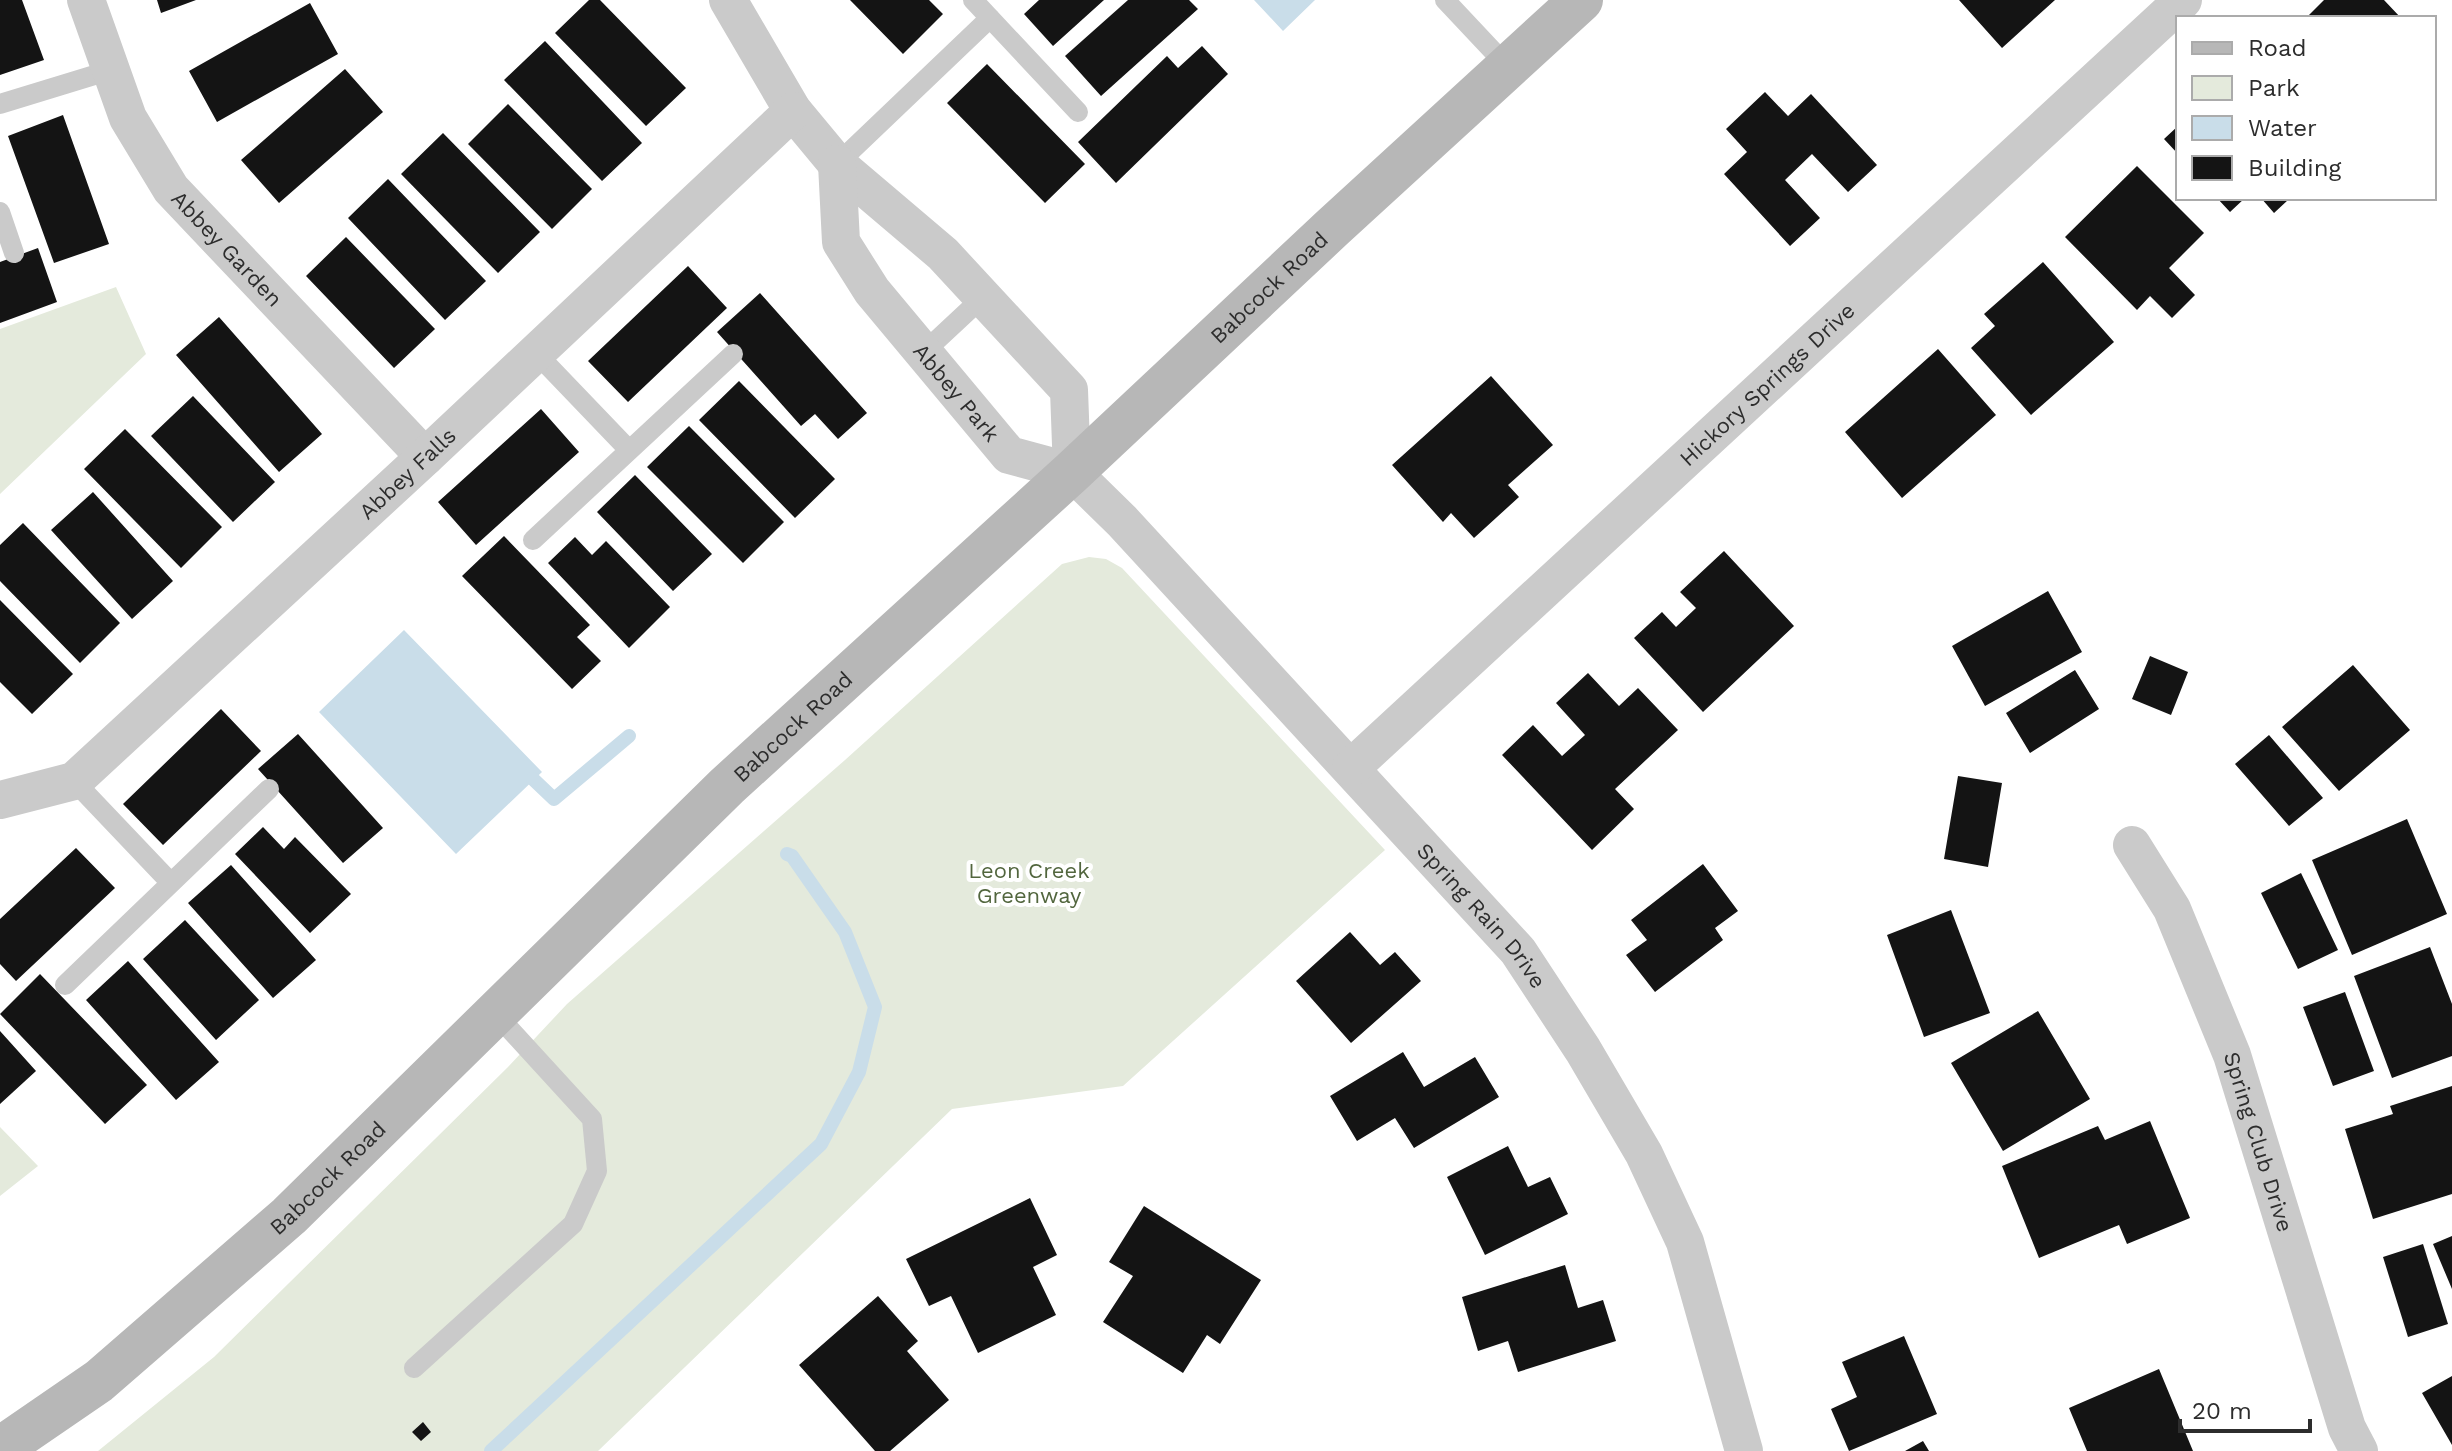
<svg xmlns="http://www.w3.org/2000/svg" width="2452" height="1451" font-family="'Work Sans',sans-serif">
  <rect width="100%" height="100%" fill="#fff"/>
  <path fill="#e4eadc" d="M116,287l30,67 -146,140v-165z
    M1089,557l17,2 16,9 263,282 -262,236 -171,23 -354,342h-500l116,-94 294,-290 59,-63 278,-244 217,-196z
    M0,1127l38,39 -38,30z"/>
  <path fill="#c9dde9" d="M1254,0h61l-32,31z
    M404,630l138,142 -86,82 -137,-142z"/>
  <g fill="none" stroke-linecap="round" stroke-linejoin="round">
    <path stroke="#c9dde9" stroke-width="14" d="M533,779l21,20 75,-63
      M491,1451l330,-307 38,-72 16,-65 -30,-75 -53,-76 -5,-2"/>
  </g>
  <path fill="#141414" d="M0,0h22l22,60 -44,15z
    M157,0h39l-35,13z
    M589,0h11l86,88 -40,38 -91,-93z
    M850,0h79l14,14 -40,40z
    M1039,0h65l-51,46 -29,-32z
    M1128,0h61l9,9 -97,87 -36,-40z
    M1959,0h96l-53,48z
    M2324,0h60l17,18h-95z
    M310,3l28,51 -121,68 -28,-51z
    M545,41l97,102 -40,38 -98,-101z
    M1202,46l26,28 -112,109 -38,-41 89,-86 11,12z
    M987,64l98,100 -40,39 -98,-100z
    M345,69l38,43 -104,91 -38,-43z
    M1765,92l23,24 23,-22 66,71 -29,27 -36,-38 -27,26 35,38 -30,28 -66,-72 23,-22 -21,-23z
    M508,104l84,85 -40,40 -84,-85z
    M63,115l46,129 -55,19 -46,-127z
    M2178,126v28l-14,-15z
    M443,133l97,99 -42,41 -97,-99z
    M2137,166l67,67 -35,35 26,27 -23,23 -22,-22 -13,14 -72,-73z
    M388,179l98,102 -41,39 -97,-102z
    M2217,198h28l-15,14z
    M2261,198h29l-16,15z
    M346,237l89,92 -41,39 -88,-92z
    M38,248l19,54 -57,21v-61z
    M2043,262l71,80 -83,73 -60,-67 24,-22 -11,-12z
    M688,266l39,42 -99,94 -40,-41z
    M760,293l107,120 -29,26 -23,-25 -14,12 -84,-94z
    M219,317l103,117 -43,38 -103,-117z
    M1938,349l58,66 -94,83 -57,-66z
    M1491,376l62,69 -45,40 11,12 -45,41 -23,-25 -8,9 -51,-57z
    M739,381l96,98 -40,39 -96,-98z
    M193,396l82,86 -42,40 -82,-86z
    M541,409l38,43 -103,93 -38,-43z
    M689,426l95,96 -41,41 -96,-96z
    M125,429l97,98 -41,41 -97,-99z
    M635,475l77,79 -39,37 -76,-79z
    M93,492l80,89 -41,38 -81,-89z
    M23,523l97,100 -40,40 -80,-82v-36z
    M504,536l86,89 -13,12 24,24 -29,28 -110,-113z
    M575,537l17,18 14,-14 64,66 -41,41 -81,-85z
    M1724,551l70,75 -91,86 -69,-74 28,-26 14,15 20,-19 -16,-16z
    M2048,591l34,61 -97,54 -33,-60z
    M0,600l73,74 -41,40 -32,-32z
    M2150,656l38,16 -17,43 -39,-16z
    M2353,665l57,65 -71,61 -57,-64z
    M2075,670l24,39 -69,44 -24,-40z
    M1588,673l31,33 19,-18 40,42 -63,59 19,20 -42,41 -90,-95 31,-30 29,31 23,-21 -29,-32z
    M221,709l40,42 -98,94 -40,-41z
    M298,734l85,94 -40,35 -85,-94z
    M2269,735l54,63 -34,28 -54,-62z
    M1958,776l44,7 -14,84 -44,-8z
    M2407,819l40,95 -95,41 -40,-95z
    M263,827l21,22 11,-12 56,57 -41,39 -75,-79z
    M76,848l39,40 -99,93 -16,-17v-45z
    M1703,864l35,47 -23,17 8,12 -68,52 -29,-37 21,-15 -16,-20z
    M231,865l85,95 -43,38 -85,-95z
    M2301,873l37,77 -40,19 -37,-76z
    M1951,910l39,103 -66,24 -37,-102z
    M185,920l74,80 -43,40 -73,-81z
    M1350,932l30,33 15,-13 26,29 -70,62 -55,-62z
    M2430,947l22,57v52l-60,22 -38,-102z
    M128,961l91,101 -43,38 -90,-100z
    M40,974l107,111 -42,39 -105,-110z
    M2345,992l29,79 -41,15 -30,-79z
    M2038,1011l52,88 -87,52 -52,-88z
    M0,1031l36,40 -36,33z
    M1403,1052l21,35 51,-30 24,40 -85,51 -19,-30 -38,23 -27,-45z
    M2452,1086v108l-79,25 -28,-90 48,-15 -3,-8z
    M2150,1121l40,97 -63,26 -8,-19 -80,33 -37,-92 96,-40 7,14z
    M1508,1146l20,41 22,-10 18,37 -83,41 -38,-78z
    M1030,1198l27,57 -24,12 23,48 -78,38 -27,-57 -22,10 -23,-47z
    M1144,1206l117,74 -41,64 -13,-9 -24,38 -80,-51 30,-46 -24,-14z
    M2452,1236v53l-19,-45z
    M2423,1244l25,80 -40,13 -25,-80z
    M1565,1265l13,43 25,-8 13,41 -98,31 -10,-31 -30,10 -16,-54z
    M878,1296l40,45 -11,10 42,49 -59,51h-15l-76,-86z
    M1904,1336l33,78 -88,37 -18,-42 26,-12 -15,-35z
    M2159,1369l34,82h-106l-18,-43z
    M2452,1376v69l-30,-52z
    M423,1422l8,10 -10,9 -9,-9z
    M1923,1441l6,10h-24z"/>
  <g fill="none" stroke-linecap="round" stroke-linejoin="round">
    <path stroke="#cacaca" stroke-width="20" d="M973,0l105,112
      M1445,0l63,67
      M0,104l111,-34
      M837,164l153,-146
      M0,212l14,41
      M924,352l59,-55
      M536,353l93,97
      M533,540l200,-186
      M74,781l97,102
      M65,985l204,-196
      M414,1368l159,-144 24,-53 -5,-52 -97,-106"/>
    <g stroke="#cacaca" stroke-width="38">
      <path id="s1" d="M86,0l42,118 43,71 254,268"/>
      <path d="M728,0l65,111 44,53 106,90 126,136 3,82"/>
      <path id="s2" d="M837,164l4,78 31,49 137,164 63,17"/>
      <path id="s3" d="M1072,472l50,49 396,430 65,99 61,104 41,88 59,209"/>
      <path id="s4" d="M1351,768l832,-768"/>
      <path id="s5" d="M0,800l74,-19 351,-324 368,-346"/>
      <path id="s6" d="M2132,845l40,64 60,146 115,373 12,23"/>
    </g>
    <path stroke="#b7b7b7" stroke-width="44" id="s7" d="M0,1449l99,-68 190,-165 438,-430 345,-314 260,-244 249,-228"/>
  </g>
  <g text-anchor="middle" stroke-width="8" stroke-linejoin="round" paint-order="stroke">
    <g font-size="22" fill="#2d2d2d" stroke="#fff">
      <text dy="8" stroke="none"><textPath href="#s1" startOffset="290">Abbey Garden</textPath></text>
      <text dy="8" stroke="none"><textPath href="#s7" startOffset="1722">Babcock Road</textPath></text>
      <text dy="8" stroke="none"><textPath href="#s4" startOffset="566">Hickory Springs Drive</textPath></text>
      <text dy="8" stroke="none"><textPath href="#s2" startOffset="268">Abbey Park</textPath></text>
      <text dy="8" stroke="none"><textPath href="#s5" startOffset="530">Abbey Falls</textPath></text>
      <text dy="8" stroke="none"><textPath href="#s7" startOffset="1074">Babcock Road</textPath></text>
      <text dy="8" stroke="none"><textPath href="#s3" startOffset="604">Spring Rain Drive</textPath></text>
      <text dy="8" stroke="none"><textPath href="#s6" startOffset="324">Spring Club Drive</textPath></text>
      <text dy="8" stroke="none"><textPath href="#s7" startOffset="426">Babcock Road</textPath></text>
    </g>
    <g font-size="22" fill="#52663e" stroke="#fff">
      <text x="1029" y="878">Leon Creek<tspan x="1029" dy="25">Greenway</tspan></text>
    </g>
  </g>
  <rect x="2176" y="16" width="260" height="184" fill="#ffffff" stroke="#ababab" stroke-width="2"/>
  <rect x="2192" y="42" width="40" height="12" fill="#b7b7b7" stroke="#ababab" stroke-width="2"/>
  <text x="2248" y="56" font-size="24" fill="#2d2d2d">Road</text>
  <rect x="2192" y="76" width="40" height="24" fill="#e4eadc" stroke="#ababab" stroke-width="2"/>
  <text x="2248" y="96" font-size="24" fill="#2d2d2d">Park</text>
  <rect x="2192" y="116" width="40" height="24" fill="#c9dde9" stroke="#ababab" stroke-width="2"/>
  <text x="2248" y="136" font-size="24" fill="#2d2d2d">Water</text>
  <rect x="2192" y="156" width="40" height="24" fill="#141414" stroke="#ababab" stroke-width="2"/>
  <text x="2248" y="176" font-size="24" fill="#2d2d2d">Building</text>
  <path d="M2180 1419v12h130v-12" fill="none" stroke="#2d2d2d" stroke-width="4"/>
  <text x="2192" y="1419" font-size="24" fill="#2d2d2d" stroke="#ffffff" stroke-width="6" paint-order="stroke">20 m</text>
</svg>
